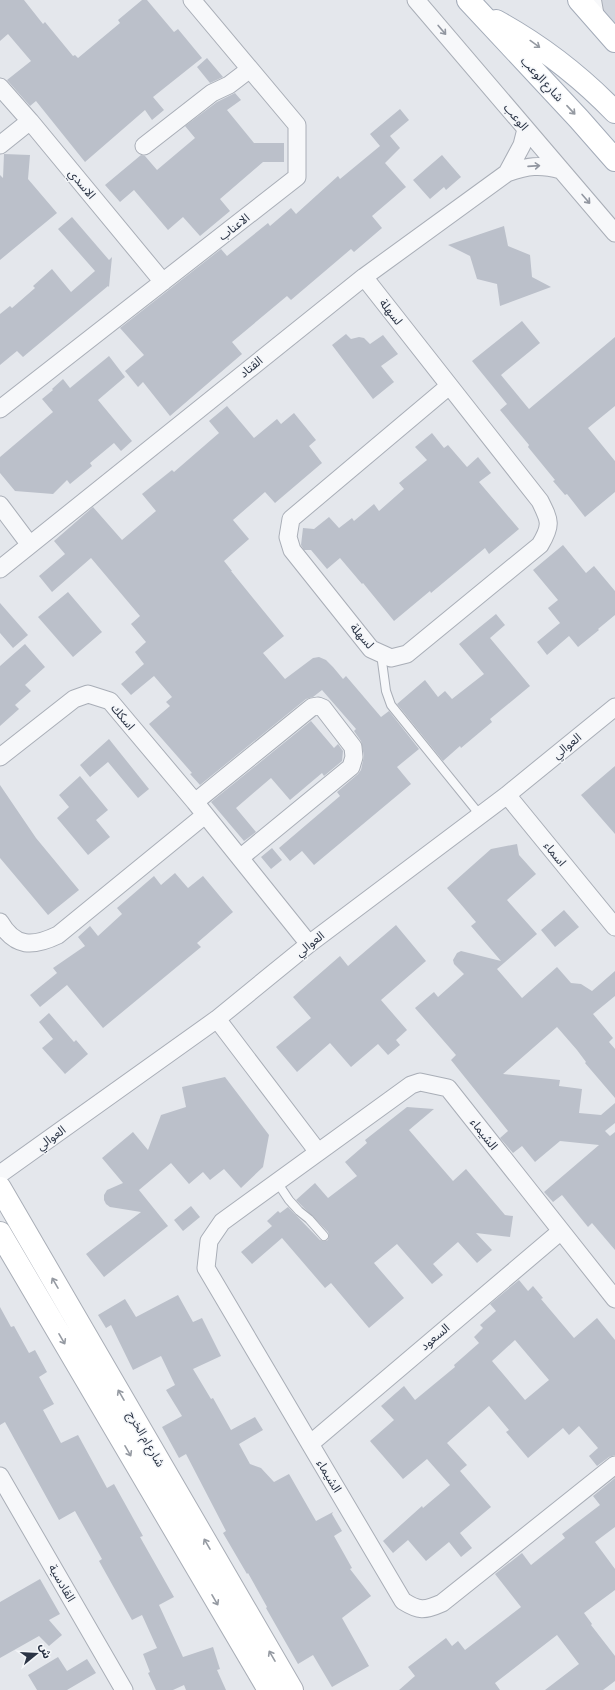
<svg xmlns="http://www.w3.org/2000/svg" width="615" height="1690" font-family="'Alegreya Sans','Noto Sans Arabic',sans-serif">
  <rect width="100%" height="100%" fill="#e4e7ec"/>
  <path fill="#d2d6de" d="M592,0h23v29z"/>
  <path fill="#bbc0ca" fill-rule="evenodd" d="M0,0h24l19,24 2,-2 28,34 2,-1 3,3 42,-35 -2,-3 24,-20h5l27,32 4,-3 24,29 -49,39 11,13 -12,10 -7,-10 -60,52 -49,-61 -6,5 -23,-26 24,-19 -23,-27 -8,7z
    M207,58l16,19 -13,6 -13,-16z
    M235,93l6,7 -14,10 27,33h30v19h-21l-43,37 10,12 -30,25 -17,-19 -15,13 -34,-40 -14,12 -15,-17 36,-30 4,1 12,14 38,-32 -10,-12 32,-24z
    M400,109l9,11 -19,16 10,12 -15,15 21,24 -34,29 10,12 -28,24 -3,-3 -60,51 -4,-4 -55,46 10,12 -72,62 -27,-34 -5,5 -13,-16 19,-16 -24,-27 101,-79 6,7 41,-33 2,3 21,-18 5,6 42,-38 2,3 40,-33 -10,-12z
    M4,154l26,1 -2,24 29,34 -57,47v-85l3,3z
    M442,155l19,22 -15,13 -2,-3 -14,12 -17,-19z
    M72,217l37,43 3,-3 -3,30 -1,-1 -85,71 -6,-6 -17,14v-51l10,-8 2,2 23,-20 -2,-2 19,-17 19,23 24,-21 -37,-42z
    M504,226l4,20 22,9 2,22 19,10 -51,19 -3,-22 -20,-5 -7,-23 -22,-11z
    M522,321l18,22 -39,32 28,34 86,-72v69l-27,22 27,33v31l-30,25 -18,-23 -2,1 -12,-14 2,-1 -27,-33 1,-2 -29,-35 7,-6 -35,-43z
    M346,334l5,5 8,-2 5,1 6,6 13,-9 15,19 -17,12 13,16 -21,17 -41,-54z
    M109,356l16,21 -27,23 34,41 -11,10 -7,-8 -24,20 2,3 -22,18 -3,-4 -14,14 -38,-3 -15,-18v-16l53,-45 -11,-13 11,-9 -1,-1 11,-10 7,9z
    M227,406l27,32 23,-19 4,5 13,-11 22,27 -7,6 13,17 -47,40 -10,-11 -32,28 16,19 -25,22 8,10h-1l53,65 -21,17 22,26 28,-21 6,-1 7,3 7,7 10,12 3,-3 35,41 8,-6 30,38 -22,18 14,17 -97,81 -12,-14 -12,10 -11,-13 61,-52 -3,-4 21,-18 3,-4 3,-14 -3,-15 -7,-10 2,-2 -34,-39 -9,7 -7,2 -106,86 -10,-11 2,-1 -43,-49 21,-18 -4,-4 6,-5 -18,-21 -23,19 -10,-11 23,-20 -9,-12 11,-10 -15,-18 9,-8 -49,-58 -39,34 -13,-16 26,-22 -11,-13 39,-34 29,33 34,-29 -14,-17 30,-24 2,2 45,-39 -10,-12z
    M432,433l12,15 4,-3 19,22 11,-10 13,16 -12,9 40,47 -30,25 -4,-6 -54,45 -1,-2 -36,30 -31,-38 -1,1 -22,-26 -13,11 -16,-19h-7l-3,-5 2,-17 11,1 15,-12 10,11 13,-10 2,3 20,-17 5,7 25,-22 -5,-6 28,-23 -12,-13z
    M563,545l23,28 8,-7 21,25v24l-17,14 1,1 -21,17 -9,-11 -22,19 -10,-13 23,-19 -12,-15 10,-8 -25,-30z
    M68,592l34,40 -29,25 -35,-40z
    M0,603l28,32 -15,13 -13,-15z
    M496,614l9,11 -15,13 40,48 -40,33 2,3 -31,26 -1,-2 -17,15 -46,-57 28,-24 13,17 7,-6 7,8 32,-25 -25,-30z
    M25,644l20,23 -20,18 6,6 -16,14 4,4 -19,17v-60z
    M311,721l23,27 4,-4 5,7 -1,10 -18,15 -2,-3 -32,27 -19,-22 -35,30 20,24 -12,9 -33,-39z
    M109,739l40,50 -11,9 -30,-36 -18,15 -10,-12z
    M615,766v68l-34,-39z
    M80,776l28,34 -12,10 14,17 -22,18 -31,-37 12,-11 -10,-12z
    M0,785l36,53 43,52 -31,25 -48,-57z
    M517,844l2,11 17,19 -29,26 30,34 -40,35 25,29 35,-31 14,16 10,1 11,7 23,-20v25l-22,18 20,24 -4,4 6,7v49l-30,-35 1,-1 -9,-12 -20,-23 -54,47 57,6 -1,6 23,3 -3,24 22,2 14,-12v20l-10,8 5,5 5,-4v118l-23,-27 -4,4 -26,-32 -9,7 -9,-10 55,-47 -39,-4 -25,21 -13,-16 -9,7 -13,-15 8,-7 -57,-71 5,-5 -41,-47 19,-16 4,5 26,-23 -10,-10 -1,-4 4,-7 4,-2 40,10 -30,-35 5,-4 -29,-34 44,-39z
    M272,848l10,12 -11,9 -10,-12z
    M175,873l13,15 15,-12 30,36 -36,31 4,4 -98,81 -36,-43 -27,22 -10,-12 27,-22 -4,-5 32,-22 -7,-9 12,-11 8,10 24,-22 -5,-6 37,-32 7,9z
    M564,910l15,17 -24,20 -14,-17z
    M396,925l30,36 -45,39 26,30 -11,10 4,5 -12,10 -10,-11 -27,23 -21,-24 -33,29 -21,-25 35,-29 -18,-21 47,-41 8,10z
    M49,1013l25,29 2,-2 12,14 -23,20 -23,-26 11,-9 -14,-17z
    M225,1077l44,58 -6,32 -22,21 -17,-19 -14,11 -7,-8 -14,12 -18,-21 -32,27 29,36 -64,51 -18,-23 55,-42 -31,-5 -4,-3 -2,-4v-5l3,-5 16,-7 -21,-25 31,-26 15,18 13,-35 25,-8 -4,-20z
    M407,1107l27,2 -25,21 44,51 13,-12 39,46 8,1 -3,21 -34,-4 16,17 -15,13 -19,-21 -25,22 10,11 -11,9 -35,-40 -23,19 30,35 -35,30 -38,-45 -6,5 -43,-50 -30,26 -11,-12 31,-26 -5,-5 11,-10 2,2 8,-6 32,33 5,1 3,-1 1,-5 -1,-3 -32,-32 19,-17 13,15 29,-22 -12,-14 22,-19 -2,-3z
    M191,1206l9,11 -17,14 -9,-11z
    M519,1280l9,11 5,-5 10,12 -2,1 33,39 23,-20 18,22v115l-6,2 -12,9 -8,-10 9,-8 -19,-22 -10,9 -6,-7 -35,30 -22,-26 3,-2 -20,-24 -42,37 20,22 -7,6 31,36 -31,26 12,15 -11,9 -12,-15 -23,19 -18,-21 -15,13 -10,-12 39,-35 1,2 27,-23 -23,-26 -24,20 -33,-38 24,-21 -13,-14 23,-20 11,14 40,-33 -1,-2 25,-22 -5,-6 9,-9 -3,-3 16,-14 -6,-7zM515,1340l34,40 -24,20 -33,-39z
    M178,1295l15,27 9,-4 19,38 -28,13 18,30 2,-1 18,32 24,-13 8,13 -24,14 11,20 11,4 13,14 15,-8 27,47 17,-9 -1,2 10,17 -8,5 18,32 -2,1 21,27 -29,22 27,48 -37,21 -19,-32 -15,9 -32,-56 1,-1 -19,-34 -1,1 -24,-41 3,-2 -40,-77 -7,4 -17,-31 20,-11 -16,-26 9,-5 -14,-29 -28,14 -22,-45 -5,3 -8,-13 27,-16 11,18z
    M0,1307l11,20 3,-1 15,27 6,-3 12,22 -8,5 15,27 -11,6 18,33 17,-8 29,53 7,-4 29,52 -3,1 34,60 -15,8 24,52 30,-10 7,22 -3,1 9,20h-40l-2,-5 -11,5h-17l-8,-17 2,-1 -7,-18 14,-6 -15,-33 -10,5 -33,-59 3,-2 -27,-48 -16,9 -54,-98 -5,3z
    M615,1478v49l-20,15 20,27v21l-31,23 8,11 -1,1 24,31v25l-12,9h-58l34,-26 -22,-29 -62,48 5,7h-101l16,-14 -7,-9 38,-29 6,8 6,-5 7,9 56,-43 -26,-33 27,-21 9,12 34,-27 -3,-4 38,-29 -7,-9z
    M40,1579l20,35 -11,6 13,15 -13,11 -10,-10 -39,22v-56z
    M58,1657l9,14 20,-12 9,14 -29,17h-30l-9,-15z"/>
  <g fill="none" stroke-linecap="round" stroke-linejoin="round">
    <g stroke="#a9aeb7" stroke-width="10">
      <path id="lane" d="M597,0l3,17
        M381,654l5,37 5,14 89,110
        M277,1182l12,18 10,11 10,8 15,17"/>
    </g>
    <g stroke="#a9aeb7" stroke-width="19">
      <path id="street" d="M416,0l199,233
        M0,87l30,34 133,161
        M0,145l30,-24
        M144,146l68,-53 17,-8 21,-16
        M507,173l15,-28 4,-16
        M364,277l176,224c10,20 12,24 0,44l-133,109 -16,4 -20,-9 -79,-99 -4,-13 3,-18 158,-133
        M0,409l297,-232v-52l-105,-125
        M0,505l30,40
        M0,569l364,-292 143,-104c21,-7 32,-9 54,-3
        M0,757l74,-58 14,-5 22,7 85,101 114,142
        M507,795l108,132
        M195,802l117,-95 6,-1 5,2 30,39 1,10 -3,10 -111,91
        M0,922c15,26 33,25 58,13l147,-120
        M217,1019l101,133
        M0,1174l217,-155 92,-75 198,-149 108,-88
        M615,1299l-167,-211 -28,-6 -9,3 -189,137 -13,19 -3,27 197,333c16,10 21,10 39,2l173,-138
        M310,1444l251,-213
        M0,1476l124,214"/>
    </g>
    <g stroke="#a9aeb7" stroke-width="24">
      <path id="secondary" d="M0,1188l292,502
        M0,1233l269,457"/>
    </g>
    <g stroke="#a3abb8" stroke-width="24">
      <path id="primary" d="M468,0l111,119 36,41
        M579,0l36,41
        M496,21c44,24 84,55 119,91"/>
    </g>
    <use href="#lane" stroke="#f7f8fa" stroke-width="8"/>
    <use href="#street" stroke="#f7f8fa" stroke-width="17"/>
    <use href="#secondary" stroke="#fff" stroke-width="22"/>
    <use href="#primary" stroke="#fff" stroke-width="22"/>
  </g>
  <defs><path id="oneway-shaft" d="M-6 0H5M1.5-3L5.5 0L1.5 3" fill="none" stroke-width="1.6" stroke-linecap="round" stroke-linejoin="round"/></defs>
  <g stroke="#9196a0">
    <use href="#oneway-shaft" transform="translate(442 30) rotate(50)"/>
    <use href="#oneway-shaft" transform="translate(534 166) rotate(-4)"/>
    <use href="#oneway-shaft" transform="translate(586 199) rotate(49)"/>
  </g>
  <g stroke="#959aa2">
    <use href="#oneway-shaft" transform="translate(535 44) rotate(36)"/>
    <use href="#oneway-shaft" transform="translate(571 110) rotate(47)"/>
    <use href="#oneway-shaft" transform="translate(55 1283) rotate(-120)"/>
    <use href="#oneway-shaft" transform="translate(62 1339) rotate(60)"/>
    <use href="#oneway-shaft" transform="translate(121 1395) rotate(-120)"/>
    <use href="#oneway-shaft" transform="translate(128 1451) rotate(60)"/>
    <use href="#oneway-shaft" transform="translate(207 1544) rotate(-120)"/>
    <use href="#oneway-shaft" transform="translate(215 1600) rotate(60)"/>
    <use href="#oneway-shaft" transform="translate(272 1656) rotate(-120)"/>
  </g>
  <g text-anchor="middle" stroke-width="3" stroke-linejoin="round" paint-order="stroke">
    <g font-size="12" fill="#2b3445" stroke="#f4f6f9">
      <text transform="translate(542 79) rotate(47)" y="4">شارع الوعب</text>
      <text transform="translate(516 117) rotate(50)" y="4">الوعب</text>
      <text transform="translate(82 184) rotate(50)" y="4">الاسدي</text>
      <text transform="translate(234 227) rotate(-38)" y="4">الاعناب</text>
      <text transform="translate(391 312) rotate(52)" y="4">لسهلة</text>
      <text transform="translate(251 367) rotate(-39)" y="4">القتاد</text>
      <text transform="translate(362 636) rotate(49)" y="4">لسهلة</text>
      <text transform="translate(123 717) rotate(50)" y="4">اسكك</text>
      <text transform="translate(567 746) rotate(-39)" y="4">العوالي</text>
      <text transform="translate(555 854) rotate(51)" y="4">اسماء</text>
      <text transform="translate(310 944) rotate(-38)" y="4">العوالي</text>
      <text transform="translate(484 1134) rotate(52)" y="4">الشيماء</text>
      <text transform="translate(51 1138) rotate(-36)" y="4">العوالي</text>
      <text transform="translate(435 1337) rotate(-40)" y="4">السعود</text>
      <text transform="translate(146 1439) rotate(60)" y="4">شارع ام الخرج</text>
      <text transform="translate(329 1476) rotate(59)" y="4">الشيماء</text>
      <text transform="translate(62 1583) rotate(60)" y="4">القادسية</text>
    </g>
  </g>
  <g transform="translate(36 1654) rotate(72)" stroke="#f4f6f9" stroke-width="3" paint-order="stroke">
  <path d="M0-3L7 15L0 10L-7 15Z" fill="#2b3445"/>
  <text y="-6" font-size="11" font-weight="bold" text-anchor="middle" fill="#2b3445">ش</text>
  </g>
</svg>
